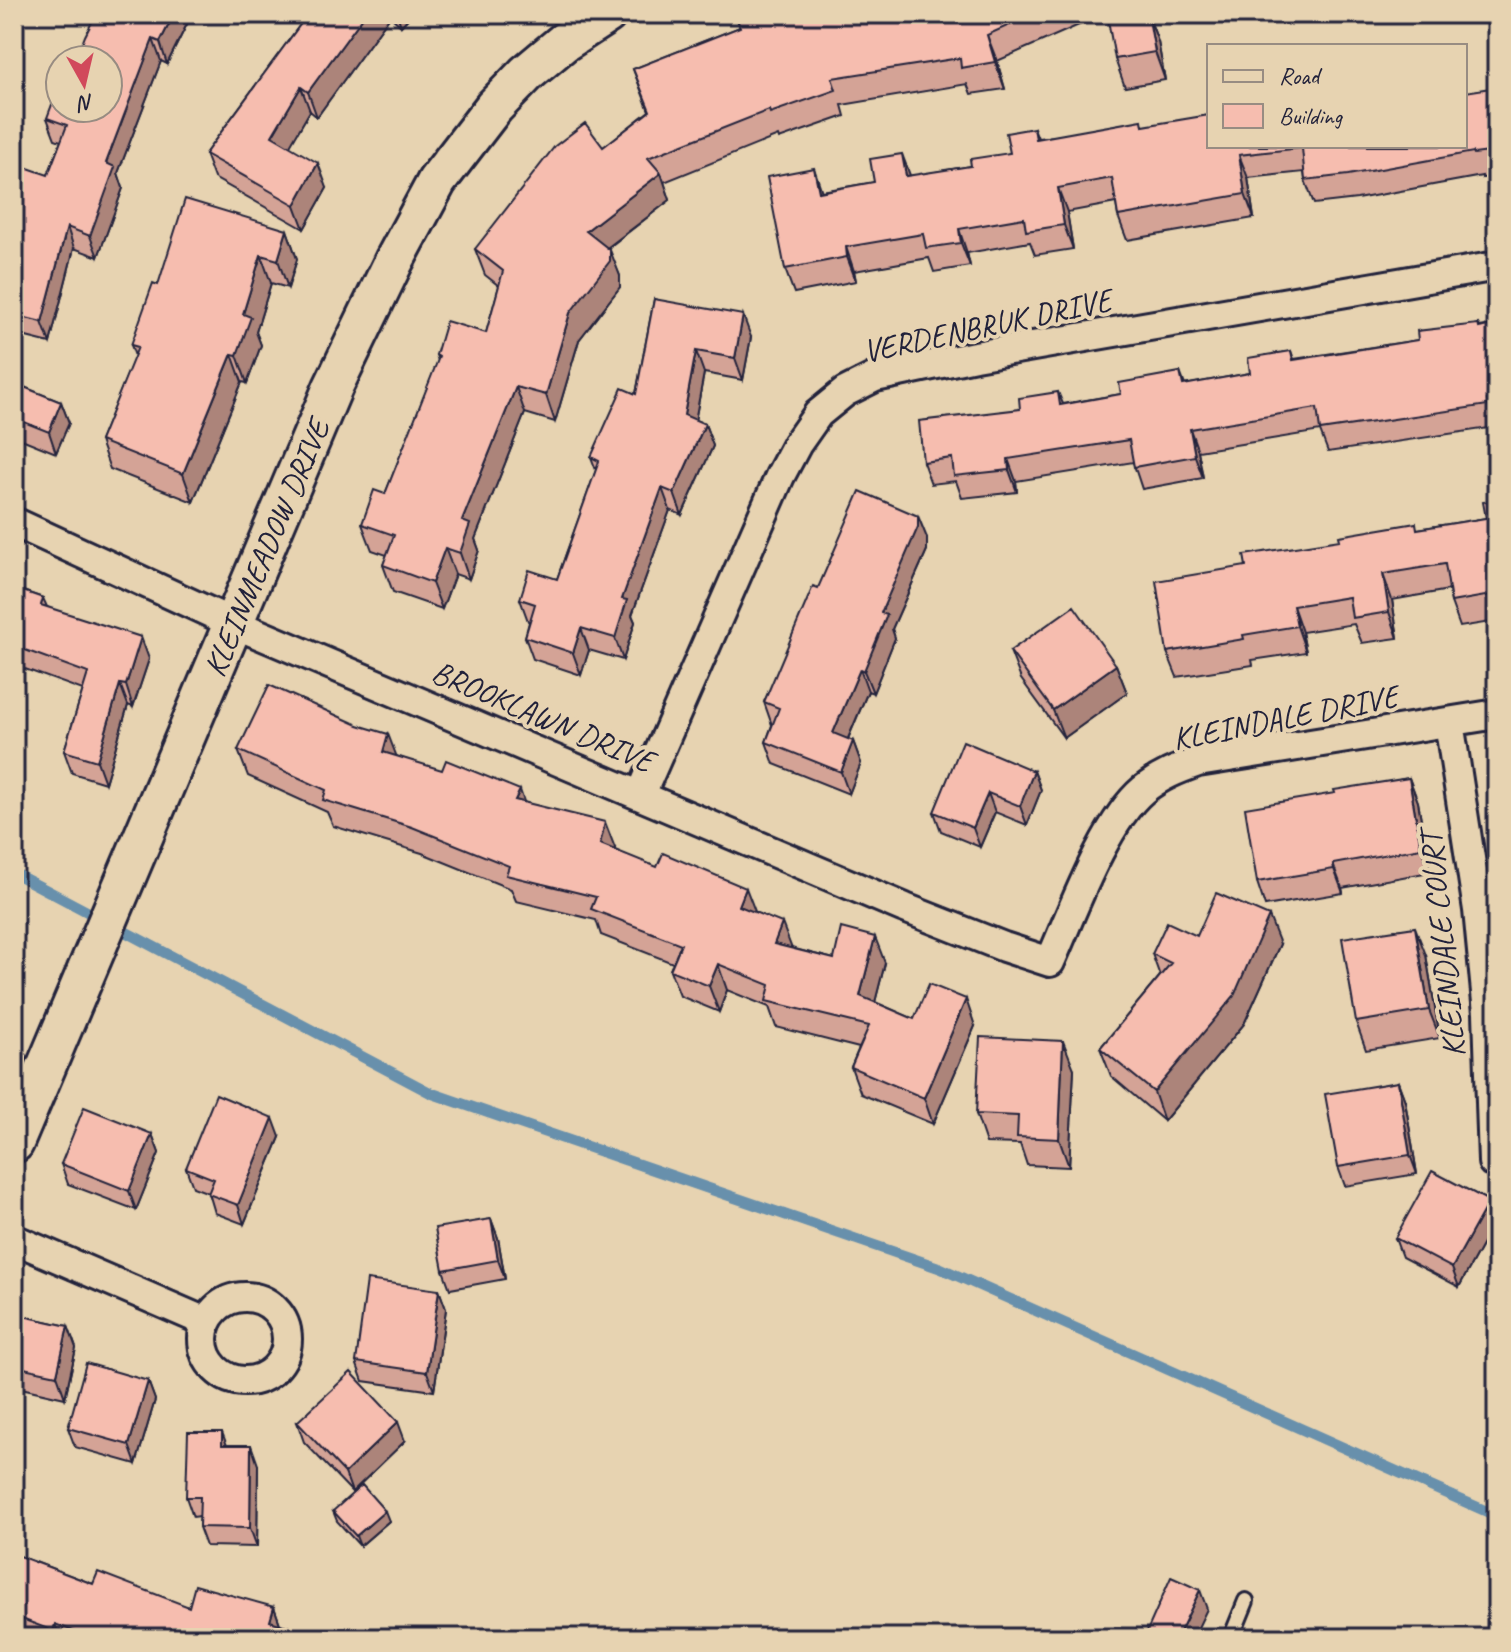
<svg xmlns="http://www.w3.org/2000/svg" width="1511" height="1652" font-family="Caveat,sans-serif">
  <rect width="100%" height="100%" fill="#e7d3b1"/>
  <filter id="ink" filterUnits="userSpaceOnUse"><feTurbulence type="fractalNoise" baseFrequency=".0125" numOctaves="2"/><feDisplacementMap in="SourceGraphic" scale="16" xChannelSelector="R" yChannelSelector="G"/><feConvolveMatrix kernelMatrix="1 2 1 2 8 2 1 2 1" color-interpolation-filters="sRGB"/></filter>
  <g filter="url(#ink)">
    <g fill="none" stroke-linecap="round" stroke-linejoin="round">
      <path stroke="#6890ac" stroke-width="11" d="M14,873l417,220 509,175 557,248"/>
      <g stroke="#22223b" stroke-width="20">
        <path id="lane" d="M1231,1638l15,-37"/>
      </g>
      <g stroke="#22223b" stroke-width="34">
        <path id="street" d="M14,522l221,102 670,284 99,39 46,15c22,-49 54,-139 93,-172 17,-14 35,-21 55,-28l299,-48
          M1449,722l29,188 10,103 5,149
          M641,794l139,-318 17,-32 21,-30 27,-22 30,-15 100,-21 522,-90
          M14,1239l192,83
          M203 1339a42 42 0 1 1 84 0a42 42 0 1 1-84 0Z"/>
      </g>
      <g stroke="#22223b" stroke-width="44">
        <path id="secondary" d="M14,1143l319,-756 61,-126 43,-80 57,-74 33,-34 37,-31 43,-28"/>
      </g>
      <use href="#lane" stroke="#e7d3b1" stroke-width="14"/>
      <use href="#street" stroke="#e7d3b1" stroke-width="28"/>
      <use href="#secondary" stroke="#e7d3b1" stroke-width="38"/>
    </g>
    <path fill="#d4a396" stroke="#22223b" stroke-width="2" d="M192,14l-25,50 -6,-3 -43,112 5,15 -25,69 -24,-9 -24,95 -28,-7 -8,19v-158l34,-22 13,-34 -6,-2 -8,-21 13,-10 48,-48z
      M244,14h19l-1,4z
      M308,14h104l-11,12 -11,-10 -73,101 -7,-6 -21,35 38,42 -23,41 -90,-51 -9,-24z
      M735,14h369l-107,47 8,28 -34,5 -4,-10 -125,21 3,11 -66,23 -1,-3 -114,46 6,18 -62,48 12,28v11l-41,53 -24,82 -30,-9 -50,126 4,11 -10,29 -14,-5 -13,35 -49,-17 -10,-27 4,-10 -15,-5 -10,-26 23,-30 53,-133 -2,-6 50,-22 13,-47 -14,-11 -10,-26 174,-138 -16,-42 107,-42z
      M1148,14l10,28 7,38 -40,7 -10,-28z
      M1497,87v89l-15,2v-2l-125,23 -43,5 -9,-24 -1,-8 -56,6 6,40 -127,22 -9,-24 -2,-13 -49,9 6,37 -38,6 -5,-13 -63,11 3,13 -36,6 -5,-14 -75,13 2,10 -62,12 -9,-24 37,-78 149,-25 39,-13 24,-25 4,10 106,-12 65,20z
      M287,230l10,29 -9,29 -17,-5 -15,49 5,13 -14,38 -5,-1 -49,120 -83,-33 -10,-28 35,-85 -4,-11z
      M654,299l97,38 -8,43 -39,-7 -9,47 10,4 8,22 -31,69 -12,-5 -38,105 3,7 -12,38 -34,-10 -8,25 -48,-16 -8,-22 4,-15 -1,-1 -8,-22 37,-20 39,-109 -5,-13 45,-63z
      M1478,324l2,3 17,-3 -1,103 -168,25 -8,-21 -122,20 5,27 -61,11 -9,-27 -117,19 1,11 -55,6 -6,-17 -25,3 -8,-22 97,-53 38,-17 5,12 58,-10 59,-22 5,13 65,-12 41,-22 3,8 124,-19z
      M14,383l47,19 8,21 -13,30 -42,-17z
      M1497,500v121l-37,6 -9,-25 -2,-12 -57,10 6,38 -36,5 -8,-19 -52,8 4,20 -54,8 1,5 -76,12 -10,-25 79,-86 172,-37 68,-11z
      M927,538v12l-35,79 3,9 -22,55 -5,-2 -20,48 5,2 8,22 -12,31 -75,-30 -8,-22 6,-17 -8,-23 54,-114z
      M14,588l29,10 4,9 102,52 -16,48 -5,-2 -23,78 -33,-10 -8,-22 19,-61 -69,-25z
      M1010,651l106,14 11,28 -63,45 -43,-59z
      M238,750l158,6 128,46 91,46 -1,2 141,62 36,36 43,11 51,4 -10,39 39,17 61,7 -42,98 -72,-30 -10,-27 8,-19 -83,-21 -7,-20 -42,-17 -8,22 -39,-16 -10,-26 3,-7 -72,-28 -5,-15 -80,-19 -5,-12 -89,-36 -89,-27 -6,-14 -79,-36z
      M1034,771l7,19 -14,35 -32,-13 -15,35 -39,-16 -7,-19z
      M1409,778l9,24 12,70 -88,16 1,5 -78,13 -8,-24 78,-89z
      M1280,944l-36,80 -80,97 -53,-45 -11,-28 60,-72 -8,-22z
      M1426,955l14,83 -74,12 -10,-28z
      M1074,1069l-5,98 -42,-2 -7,-21 -34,-1 -10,-29z
      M1398,1082l7,19 12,73 -72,12 -7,-19z
      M152,1134l7,19 -23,57 -68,-26 -7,-20z
      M280,1137l-36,87 -29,-11 -6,-20 -16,-6 -7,-19z
      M1489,1201l7,19 -37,67 -57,-30 -7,-19z
      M491,1219l7,19 7,41 -55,10 -7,-19z
      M439,1290l7,19 -12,82 -71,-10 -7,-19z
      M14,1314l54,12 8,22 -11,50 -44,-10 -7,23z
      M148,1381l7,19 -19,64 -61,-17 -7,-19z
      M297,1422l108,19 -53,51 -48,-50z
      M227,1445l31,20 -1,82 -51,-1 -7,-19 1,-11 -7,1 -7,-20z
      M333,1511l56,10 -29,25 -23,-25z
      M14,1554l79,30 96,23h85l6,17 44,14h-303l-7,-3z"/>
    <path fill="#ac847a" stroke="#22223b" stroke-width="2" d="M174,14h18l-25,50 -7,-22z
      M365,14h24l1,2 -73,101 -9,-25z
      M397,14h15l-11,12z
      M1148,14l10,28 7,38 -10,-28z
      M987,35l10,26 8,28 -10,-27z
      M153,39l8,22 -43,112 5,15 -25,69 -8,-21 16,-73z
      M301,87l9,24 -29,50 -9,-25z
      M902,154l9,24 -5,-2z
      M1239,155l9,23 6,40 -9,-24z
      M318,163l9,25 -23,41 -9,-24z
      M814,168l8,24h-3z
      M661,173l9,27 -75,57 -9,-26z
      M1058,188l9,24 6,37 -9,-24z
      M67,227l7,21 -24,95 -8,-21z
      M959,229l8,24 3,13 -9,-23z
      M287,230l10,29 -9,29 -10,-28z
      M846,247l8,24 2,10 -9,-24z
      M610,250l10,26v11l-41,53 -24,82 -9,-27 24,-82z
      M261,255l10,28 -15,49 5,13 -14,38 -10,-28 6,-41z
      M14,315l8,21 -8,19z
      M743,315l8,22 -8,43 -8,-22z
      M696,351l8,22 -12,64 -8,-22z
      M232,354l10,28 -49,120 -10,-28z
      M516,387l9,26 -50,126 4,11 -10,29 -9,-26 2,-32z
      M1487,400l8,21 1,6 -8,-22z
      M61,402l8,21 -13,30 -7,-21z
      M705,424l8,22 -31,69 -8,-22z
      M1190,429l8,22 5,27 -8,-22z
      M1008,459l8,22 1,11 -8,-22z
      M662,488l8,22 -38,105 3,7 -12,38 -8,-22 7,-39z
      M918,516l9,22v12l-35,79 3,9 -22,55 -9,-22 17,-58z
      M445,548l10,26 -13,35 -10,-26z
      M1383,574l9,26 6,38 -9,-26z
      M1293,606l9,26 4,20 -9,-26z
      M581,628l8,22 -8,25 -8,-22z
      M141,637l8,22 -16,48 -7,-22z
      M1116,665l11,28 -63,45 -11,-28z
      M860,669l8,22 -27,64 -8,-22z
      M120,684l8,21 -23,78 -8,-22z
      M388,734l10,26 -15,-8z
      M853,741l8,22 -12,31 -8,-22z
      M1034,771l7,19 -14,35 -7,-19z
      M1409,778l9,24 12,70 -9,-24z
      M520,790l9,26 -14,-16z
      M988,793l7,19 -15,35 -7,-19z
      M605,822l10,26 -6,22 -9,-26z
      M1333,864l9,24 1,5 -9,-24z
      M746,888l10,26 -17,-8z
      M1269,916l11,28 -36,80 -80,97 -10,-29z
      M782,923l10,26 -18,-5z
      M1415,927l11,28 14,83 -11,-28z
      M875,937l10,26 -15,59 -10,-26z
      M718,964l9,26 -8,22 -10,-26z
      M966,999l9,27 -42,98 -9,-26z
      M1063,1041l11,28 -5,98 -10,-28z
      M1398,1082l7,19 12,73 -7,-19z
      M273,1118l7,19 -36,87 -6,-19z
      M152,1134l7,19 -23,57 -7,-19z
      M1489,1201l7,19 -37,67 -7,-19z
      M491,1219l7,19 7,41 -7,-19z
      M439,1290l7,19 -12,82 -7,-19z
      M68,1326l8,22 -11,50 -8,-23z
      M14,1368l7,20 -7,23z
      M148,1381l7,19 -19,64 -7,-19z
      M398,1422l7,19 -53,51 -7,-19z
      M222,1432l7,19 -7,-6z
      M251,1445l7,20 -1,82 -7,-19z
      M385,1511l4,10 -29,25 -4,-10z
      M1200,1590l7,19 -14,29h-16z
      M274,1607l8,23 -12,-9z
      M55,1624l5,14h-5l-2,-7z"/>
    <path fill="#f6bdaf" stroke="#22223b" stroke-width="2" d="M96,14h78l-14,28 -7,-3 -47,124 9,4 -25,69 -23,-9 -25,95 -28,-7v1v-119l11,-30 23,8 19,-50 -20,-7 13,-35v25h48v-48h-32l9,-24z
      M308,14h57l-57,78 -7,-5 -29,49 46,27 -23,42 -90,-51z
      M735,14h299l-47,21 8,27 -34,6 -1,-10 -128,20 4,12 -66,23 -1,-3 -121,48 13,15 -75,58 24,19v11l-40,52 -24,82 -30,-8 -54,134 8,3 -10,29 -15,-5 -13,35 -49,-18 11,-30 -32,-11 12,-34 11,4 54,-137 -3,-2 10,-34 40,12 17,-62 -28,-22 80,-103 30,-23 18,24 47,-36 -17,-42 107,-42z
      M1148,14l7,38 -40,7 -7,-39z
      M1497,87v64l-23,3 -1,-2 -125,23 -43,5 -3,-32 -63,7 6,39 -127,22 -6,-38 -54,10 6,37 -38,6 -2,-13 -65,11 2,14 -35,5 -3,-14 -77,13 1,10 -62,12 -18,-92 47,-9 5,24 55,-10 -4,-23 32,-5 4,22 65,-10 -1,-7 40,-6 -4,-20 28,-5 2,11 106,-19 1,6 66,-11v31h256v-54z
      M185,199l102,31 -9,30 -17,-5 -18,59 8,3 -14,38 -5,-1 -49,120 -83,-33 38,-94 -7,-2 22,-62 5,2z
      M654,299l89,16 -8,43 -39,-7 -12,64 21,9 -31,69 -12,-5 -40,111 5,1 -12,38 -34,-10 -8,25 -48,-16 10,-33 -15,-5 9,-29 28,9 42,-118 -8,-4 31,-69 14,6z
      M1478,324l1,4 18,-4v74l-10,2 1,5 -168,25 -3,-22 -127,21 5,27 -61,11 -5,-27 -121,19 1,11 -55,6 -2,-18 -29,4 -4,-41 101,-12 -1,-11 39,-6 2,13 61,-11 -2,-11 61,-11 3,13 67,-12 -2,-15 43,-7 2,9 125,-20 -1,-9z
      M14,383l47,19 -12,30 -35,-14z
      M860,491l58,25v11l-37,86 6,2 -23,56 -4,-2 -27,64 20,8 -12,31 -75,-30 13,-34 -15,-6 49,-116 5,2z
      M1497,500v94l-46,8 -6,-38 -62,10 6,38 -37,6 -3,-21 -56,9 4,20 -54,9 1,4 -77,13 -11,-71 90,-15 -2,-11 96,-15 -1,-4 77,-13 1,6 69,-11 -3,-16z
      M14,588l29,10 -2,7 100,32 -15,48 -6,-1 -23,77 -33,-10 24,-78 -74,-27z
      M1074,606l42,59 -63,45 -43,-59z
      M269,685l89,40 30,9 -5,18 59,18 4,-10 74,30 -5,10 90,22 -5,22 57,23 6,-14 83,35 -7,18 43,17 -8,21 60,15 7,-31 34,9 -15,59 54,23 15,-35 37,15 -42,99 -73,-31 18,-41 -103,-25 4,-16 -52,-21 -9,22 -39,-16 11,-26 -90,-35 5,-12 -90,-22 3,-9 -97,-39 -89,-27 3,-10 -88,-40z
      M963,741l71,30 -14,35 -32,-13 -15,35 -39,-16z
      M1409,778l12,70 -88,16 1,5 -77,13 -12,-74 90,-15 -1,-3z
      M1216,893l53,23 -35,80 -80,96 -54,-44 71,-85 -19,-9 15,-32 30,14z
      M1415,927l14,83 -73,12 -14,-84z
      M980,1037l83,4 -4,98 -42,-2 1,-21 -42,-2z
      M1398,1082l12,73 -72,12 -13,-73z
      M216,1094l57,24 -35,87 -30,-11 6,-15 -28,-11z
      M84,1107l68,27 -23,57 -68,-27z
      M1432,1171l57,30 -37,67 -57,-30z
      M491,1219l7,41 -55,10 -8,-42z
      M367,1280l72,10 -12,82 -71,-10z
      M14,1314l54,12 -11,49 -43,-9z
      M86,1363l62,18 -19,64 -61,-17z
      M351,1372l47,50 -53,51 -48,-51z
      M188,1432h34v13h29l-1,83 -51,-1 1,-30h-14z
      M362,1485l23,26 -29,25 -23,-25z
      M14,1554l79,30 5,-12 91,35 6,-22 79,22 -4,14 54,17h-232l-37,-14 -2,7 -39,-15z
      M1171,1577l29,13 -23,48h-33z"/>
  </g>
  <g text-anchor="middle" stroke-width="8" stroke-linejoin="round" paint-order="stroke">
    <g font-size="32" fill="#22223b" stroke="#e7d3b1">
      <text transform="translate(987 325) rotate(-12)" y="11">VERDENBRUK DRIVE</text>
      <text transform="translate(266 548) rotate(-67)" y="11">KLEINMEADOW DRIVE</text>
      <text transform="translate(543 716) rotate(23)" y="11">BROOKLAWN DRIVE</text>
      <text transform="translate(1285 717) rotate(-11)" y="11">KLEINDALE DRIVE</text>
      <text transform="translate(1442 945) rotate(-96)" y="11">KLEINDALE COURT</text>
    </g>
  </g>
  <rect width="1511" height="1652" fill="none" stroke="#e7d3b1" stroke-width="48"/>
  <rect x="24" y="24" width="1463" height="1604" fill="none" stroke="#22223b" stroke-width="3" filter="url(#ink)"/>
  <rect x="1207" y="44" width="260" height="104" fill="#e7d3b1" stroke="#988c82" stroke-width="2"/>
  <rect x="1223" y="70" width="40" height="12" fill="#e7d3b1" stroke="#988c82" stroke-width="2"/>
  <text x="1279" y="84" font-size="24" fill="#22223b">Road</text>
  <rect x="1223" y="104" width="40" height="24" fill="#f6bdaf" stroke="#988c82" stroke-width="2"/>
  <text x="1279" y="124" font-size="24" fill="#22223b">Building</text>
  <g transform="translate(84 84) rotate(172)"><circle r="38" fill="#e7d3b1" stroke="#988c82" stroke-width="2"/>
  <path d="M0-6L14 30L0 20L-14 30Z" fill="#d1495b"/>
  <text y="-12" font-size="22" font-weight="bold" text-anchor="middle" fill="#22223b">N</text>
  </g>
</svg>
